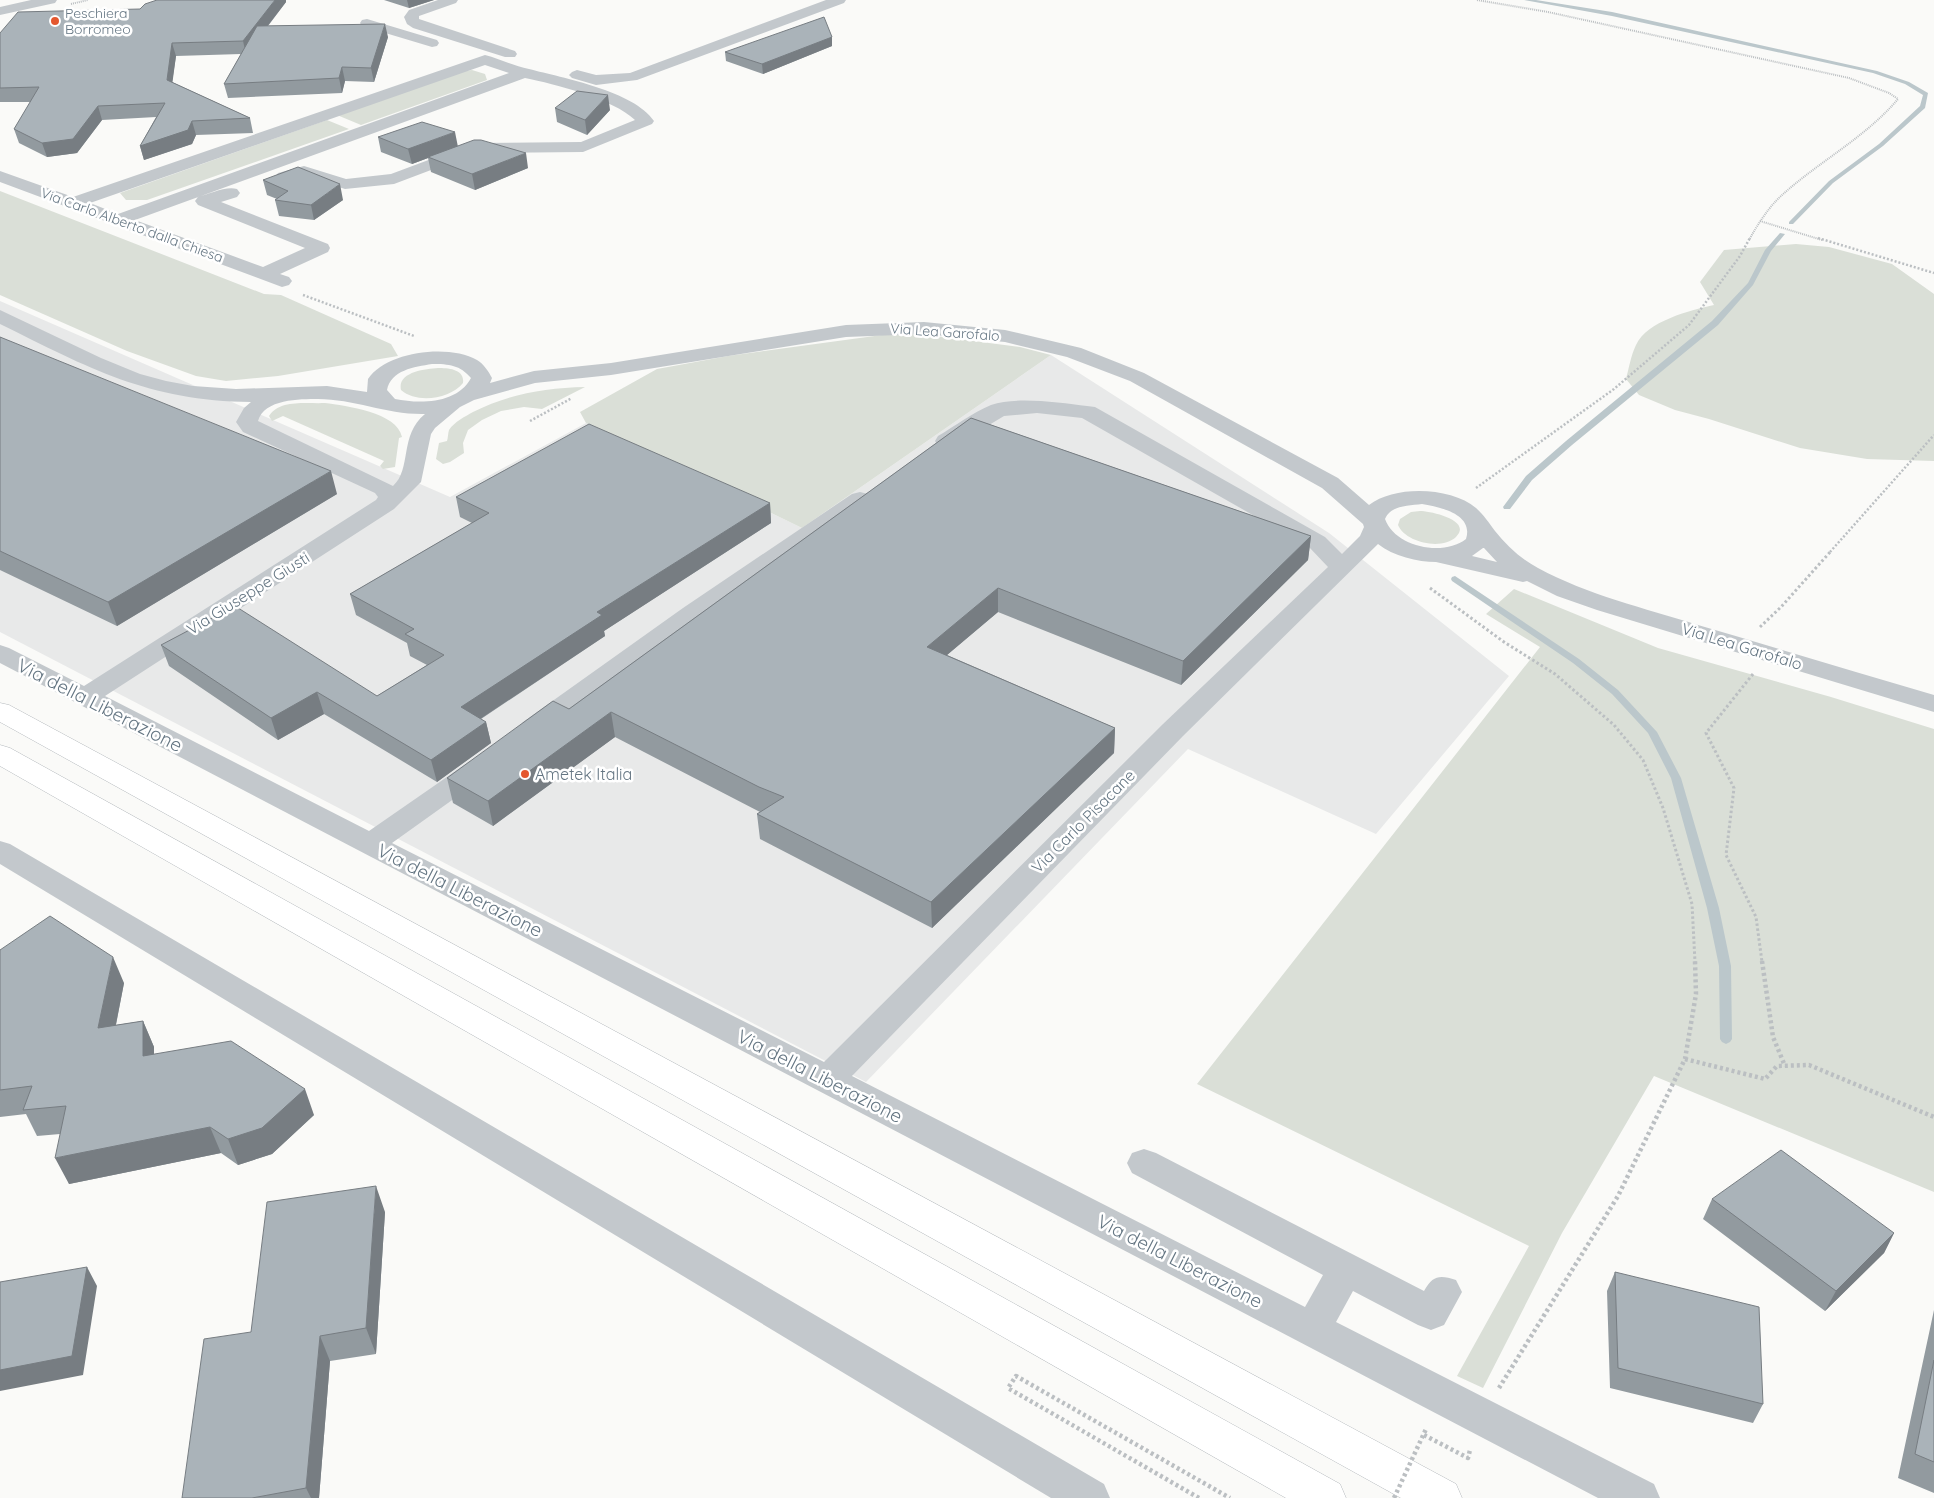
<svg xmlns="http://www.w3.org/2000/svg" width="1934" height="1498" font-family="Quicksand,sans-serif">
  <rect width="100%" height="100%" fill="#fafaf8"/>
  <path fill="#e8e9e9" d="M0,301l450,196 136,-74 216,105 249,-173 278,178 180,143 -133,158 -188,-85 -322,333 -866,-450z"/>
  <path fill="#dadfd7" d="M472,70l13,4 2,6 -126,45 -24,-10 128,-44z
    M327,120l22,9 -202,71h-21l-6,-7z
    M0,191l264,103 17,1 110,49 7,12 -120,20 -52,5 -30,-5 -69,-25 -127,-56z
    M1796,244l33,3 63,17 42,30v167l-67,-2 -67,-11 -91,-29 -34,-9 -36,-15 -13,-16c3,-11 5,-24 10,-34 11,-24 55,-35 78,-40l-14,-23 24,-32z
    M904,332l116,15 31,8 -249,173 -216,-105 -6,-11 77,-43 71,-13z
    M438,368c10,0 27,1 25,15 -13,16 -46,21 -62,7 -4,-18 24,-21 37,-22z
    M585,387l-43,22 -18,-2 -23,4 -19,9 -14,10 -5,13 1,10 -14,9 -7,2 -7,-5 3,-16 8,-2c1,-3 1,-8 2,-11 5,-8 17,-14 24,-18 36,-18 72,-24 112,-25z
    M325,403c21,3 72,9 77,34l-3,1 -4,29 -12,2 -3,-3 4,-5 -101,-45 -11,5 -3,-5c11,-17 38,-12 56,-13z
    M1420,511c10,0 53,9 36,26 -15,14 -51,5 -58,-12l2,-6 11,-7z
    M1514,589l144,59 173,49 103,32v463l-280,-116 -92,157 -79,155 -26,-12 72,-130 -332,-162 343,-437 -54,-33z"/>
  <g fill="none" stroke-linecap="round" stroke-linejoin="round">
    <path fill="#bbc7cb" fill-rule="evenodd" d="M1524,0h12l76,12 265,59 32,11 19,11 -3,15 -42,38 -50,37 -40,41h-4v-2l40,-41 50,-37 41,-38 3,-11 -18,-11 -32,-11 -261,-57z
      M1780,233l5,1 -14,17 -18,34 -35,40 -146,120 -40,35 -22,29h-6l-1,-2 23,-31 40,-35 146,-120 36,-38 17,-33z
      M1455,576l124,83 39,31 39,42 24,46 38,130 12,58 1,73 -2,3 -4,2 -4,-2 -2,-3 -1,-73 -12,-58 -36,-130 -23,-45 -36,-39 -39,-31 -121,-82 -1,-2 1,-2z"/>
    <g stroke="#b4b9bd" stroke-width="1">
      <path id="highway" d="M0,703l9,2 1447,779 6,14h-61l-1401,-776z
        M0,745l10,3 1330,736 6,14h-60l-1286,-732z"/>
    </g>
    <path stroke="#bbbfc2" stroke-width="2" stroke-dasharray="1 1" stroke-linecap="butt" d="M1477,0l71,12 301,66 40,15 9,6c-33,39 -80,63 -117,97 -13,12 -23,28 -32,44
      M71,4l17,-4
      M1760,221l62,19"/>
    <path stroke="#bbbfc2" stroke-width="2.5" stroke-dasharray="2 2" stroke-linecap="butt" d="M1818,238l116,35
      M303,295l111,41
      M530,421l42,-23
      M1476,488l138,-99 75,-64 51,-69 10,-18
      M1830,552l104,-117"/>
    <path stroke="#bbbfc2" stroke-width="3" stroke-dasharray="2.5 2.5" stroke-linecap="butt" d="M1430,588l74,54 51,32 59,51 29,35 20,48 29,96 3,58
      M1760,627l21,-20 50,-56
      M1753,674l-47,59 28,55 -8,67 30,62 6,45"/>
    <path stroke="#bbbfc2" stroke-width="4.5" stroke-dasharray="3 3" stroke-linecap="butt" d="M1762,961l11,76 12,29
      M1685,1059l80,20 12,-13 32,-1 125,52
      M1499,1388l119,-192 67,-137 11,-65 -1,-33
      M1424,1435l44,23 2,-8
      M1199,1498l-191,-110 8,-12 214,122"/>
    <path fill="#c3c8cc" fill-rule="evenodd" d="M31,0h26l-2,3 -55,12v-8z
      M438,0h20l-2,3 -37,13v3l96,32 2,3 -2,3h-10l-92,-29 -6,-4 -3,-7 5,-7z
      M826,0h20l-2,3 -207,77 -41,5 -24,-7 -3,-3 3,-3 5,-2 19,5 34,-2z
      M367,19l70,21 2,3 -2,3 -5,1 -70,-21 -2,-3 2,-3z
      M485,55c15,4 29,11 44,14 34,9 105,22 125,52l-2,3 -69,28 -107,1 -82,31 -49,5 -41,-13 -20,6 -6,-1 -3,-4 3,-4 26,-7 42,13 45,-5 83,-31 107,-1 54,-22c-22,-21 -80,-36 -110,-42l-390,142 128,47 42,-19 -107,-43 -3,-4 3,-4c12,-3 27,-11 39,-8l3,4 -3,4 -16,5 107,42 2,4 -2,4 -48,22 9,3 3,4 -3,4 -7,2 -282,-105v-11l73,26zM485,65l24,8 -391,141 -28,-11z
      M0,310l101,48 39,16 26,7 27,5 43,3 91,-3 40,6 1,-13c19,-28 81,-35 109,-19 6,3 12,12 15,18l-2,5 44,-12 77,-8 235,-38 78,-3 81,8 76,18 63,25 194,105 31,27c26,-20 82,-18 107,3 8,7 13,15 19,23 12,15 26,28 43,37 50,27 106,40 160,57 79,23 157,47 236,70v17l-337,-102 -40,-14 -30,-15 -4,1 -87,-20c-18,0 -43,-6 -58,-18l-195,192 -331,340 453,231 18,-32 -191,-102 -5,-10 5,-10 12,-4 12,4 268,138c9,-16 16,-16 32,-11l6,12 -18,33 -13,5 -13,-5 -65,-34 -17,31 318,162 6,14h-62l-1598,-835v-18l9,3 75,38 292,-186 2,-3 -3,-4 -132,-61 -7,-10 8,-14 7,-6c-103,-1 -162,-34 -251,-78zM924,334l81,8 62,15 63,24 192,107 41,36 1,3 -4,9 -18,18 -17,-17 -230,-130 -8,-1c-27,-3 -70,-10 -96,-1 -19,8 -36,21 -53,31l-3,5 3,5 8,2 8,-2 50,-30 33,-3 45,5 227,129 19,20 -165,157 -339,338 -432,-219 98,-70 4,-6 -4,-6 -10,-3 -10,3 -101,70 -264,-135 289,-187 27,-27 10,-48 4,-6 25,-21 14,-7 61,-17 76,-8 235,-38zM432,364c17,0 28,1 39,14 -14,26 -51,26 -76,21l-8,-9c4,-20 27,-23 45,-26zM318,399c36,0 70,16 107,15 -26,21 -13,55 -32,72l-135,-65c6,-22 42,-22 60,-22zM1422,504c18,3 52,10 44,35 -23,18 -71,8 -81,-20 6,-14 23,-13 37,-15zM1483,548h1l13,14 -25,-6z
      M860,492l8,2 3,5 -3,5 -167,114 -158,116 -10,3 -10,-3 -4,-6 4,-6 160,-114 169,-114z
      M0,841l10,3 1094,640 6,14h-59l-1051,-634z"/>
    <use href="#highway" fill="#fff" fill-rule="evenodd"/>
    <path stroke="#bbbfc2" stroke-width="4.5" stroke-dasharray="3 3" stroke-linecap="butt" d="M1394,1498l32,-69"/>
  </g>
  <path fill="#929a9f" d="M384,0h50l-25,8z
    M286,2l-18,24 120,11 -14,45 -29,-1 -3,12 -114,5 -4,-14 17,-30 -65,2 -4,26 78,36 3,15 -57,2 -4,9 -48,16 -4,-14 16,-29 -54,3 -25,33 -30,4 -28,-14 -5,-14 17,-27h-31v-69l140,-24z
    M832,37v9l-69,28 -37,-13 -1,-9z
    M555,108l55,2 -23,25 -30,-13z
    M378,137l80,9 70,22 -53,22 -44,-18 -3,-14 -16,6 -31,-12z
    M263,180l80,20 -29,20 -35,-4 -4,-16 2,-1 -10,-4z
    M0,337l337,157 -220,132 -117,-56z
    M971,418l340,118 -3,24 -127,125 -183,-73 -51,43 168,73 -1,25 -182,175 -172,-89 -3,-25 3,-2 -145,-75 -122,89 -40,-23 -6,-25 122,-69z
    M456,497l314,6 1,20 -167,108 1,5 -124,83 5,3 5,21 -54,39 -113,-68 -46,26 -109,-74 -8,-21 216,51 50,-31 -17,-9 -3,-13 -51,-28 -6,-21 122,-71 -12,-6z
    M0,950l124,33 -8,42 27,-4 11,26v7l160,61 -42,39 -34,11 -17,-12 -152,31 -9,-50 -23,2 -11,-22 -26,3z
    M1712,1199l182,34 -10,20 -59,58 -122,-92z
    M385,1212l-9,142 -46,7 -11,137h-137l69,-166z
    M1615,1272l148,132 -10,19 -143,-35 -3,-97z
    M1934,1310v183l-36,-15z"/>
  <path fill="#777d82" d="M275,0h11v2l-40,52 -3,-13z
    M407,0h27l-25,8z
    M385,24l3,13 -14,45 -3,-14z
    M832,37v9l-69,28 -1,-10z
    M172,43l4,13 -5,37 -4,-13z
    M342,67l3,14 -3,12 -3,-15z
    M608,95l2,15 -23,25 -2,-15z
    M98,106l4,14 -25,33 -30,4 -5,-14z
    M192,121l4,14 -4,9 -48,16 -4,-14z
    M455,132l3,15 -30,10v1l-16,6 -4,-15z
    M526,153l2,15 -53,22 -3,-16z
    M340,184l3,16 -29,20 -3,-15z
    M331,471l6,23 -220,132 -9,-24z
    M770,503l1,20 -167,108 1,5 -140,93 -4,-22 136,-95z
    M1311,536l-3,24 -127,125 2,-24z
    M998,588v24l-70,59 -1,-24z
    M317,692l7,22 -46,26 -7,-22z
    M611,712l4,25 -122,89 -5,-25z
    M486,722l5,21 -54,39 -6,-22z
    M1115,728l-1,25 -182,175 -1,-26z
    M113,957l11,26 -14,71 -12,-26z
    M143,1021l11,26v35l-11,-26z
    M305,1089l9,26 -42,39 -34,11 -10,-26z
    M210,1127l11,26 -152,31 -14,-26z
    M376,1186l9,26 -9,142 -10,-26z
    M1894,1233l-10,20 -59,58 11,-20z
    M87,1267l10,19 -14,89 -83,16v-21z
    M320,1336l10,25 -11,137h-8l-5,-10z"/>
  <path fill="#aab3b9" stroke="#777d82" d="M157,0h118l-32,41 -71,2 -5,37 83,38 -58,3 -4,9 -48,16 25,-43 -67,3 -25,33 -31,4 -28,-14 25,-42 -39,1v-55l18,-21 122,-3 5,-5z
    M824,17l8,20 -70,27 -37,-12z
    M385,24l-14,44 -29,-1 -3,11 -115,6 33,-58z
    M577,91l31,4 -23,25 -30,-12z
    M422,122l33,10 -47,17 -30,-12z
    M474,140h7l45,13 -54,21 -44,-17z
    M298,167l42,17 -29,21 -36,-5 13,-9 -25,-11z
    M0,337l331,134 -223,131 -108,-51z
    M971,418l340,118 -128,125 -185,-73 -71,59 188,81 -184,174 -174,-88 27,-17 -25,-10 -148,-75 -123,89 -41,-23 106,-77 16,8z
    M589,424l181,79 -173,109 5,3 -141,92 25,15 -55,38 -114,-68 -46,26 -110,-73 74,-39 142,90 67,-41 -39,-21 9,-5 -64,-35 139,-81 -33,-16z
    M50,916l63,41 -15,71 45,-7v35l88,-15 74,48 -43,39 -34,11 -18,-12 -155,31 11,-52 -43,4 9,-24 -32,4v-140z
    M1781,1150l113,83 -58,58 -124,-92z
    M376,1186l-10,142 -46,8 -14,152 -54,10h-70l22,-159 47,-7 16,-130z
    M87,1267l-15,89 -72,14v-88z
    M1615,1272l144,35 4,97 -145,-36z
    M1934,1360v102l-19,-8z"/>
  <g fill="#e4572e" stroke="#fff" stroke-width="2">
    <circle cx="55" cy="21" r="5"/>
    <circle cx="525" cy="774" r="5"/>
  </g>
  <g text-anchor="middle" stroke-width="5" stroke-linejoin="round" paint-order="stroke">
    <g font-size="14" fill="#657683" stroke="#fff" text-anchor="start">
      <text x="65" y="18">Peschiera<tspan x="65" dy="16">Borromeo</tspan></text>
    </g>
    <g font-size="14" fill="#657683" stroke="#fff">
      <text transform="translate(132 225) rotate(20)" y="5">Via Carlo Alberto dalla Chiesa</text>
      <text transform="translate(945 332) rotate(4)" y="5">Via Lea Garofalo</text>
    </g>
    <g font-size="16" fill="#657683" stroke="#fff">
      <text transform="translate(248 593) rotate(-32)" y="6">Via Giuseppe Giusti</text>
      <text transform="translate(1742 646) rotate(17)" y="6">Via Lea Garofalo</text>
      <text transform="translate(1083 821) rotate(-45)" y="6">Via Carlo Pisacane</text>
    </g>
    <g font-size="16" fill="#657683" stroke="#fff" text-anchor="start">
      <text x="535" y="780">Ametek Italia</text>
    </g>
    <g font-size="19" fill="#657683" stroke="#fff">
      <text transform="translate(100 705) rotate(27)" y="7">Via della Liberazione</text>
      <text transform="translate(460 890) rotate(27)" y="7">Via della Liberazione</text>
      <text transform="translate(820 1076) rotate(27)" y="7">Via della Liberazione</text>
      <text transform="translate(1180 1261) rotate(27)" y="7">Via della Liberazione</text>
    </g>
  </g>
</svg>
